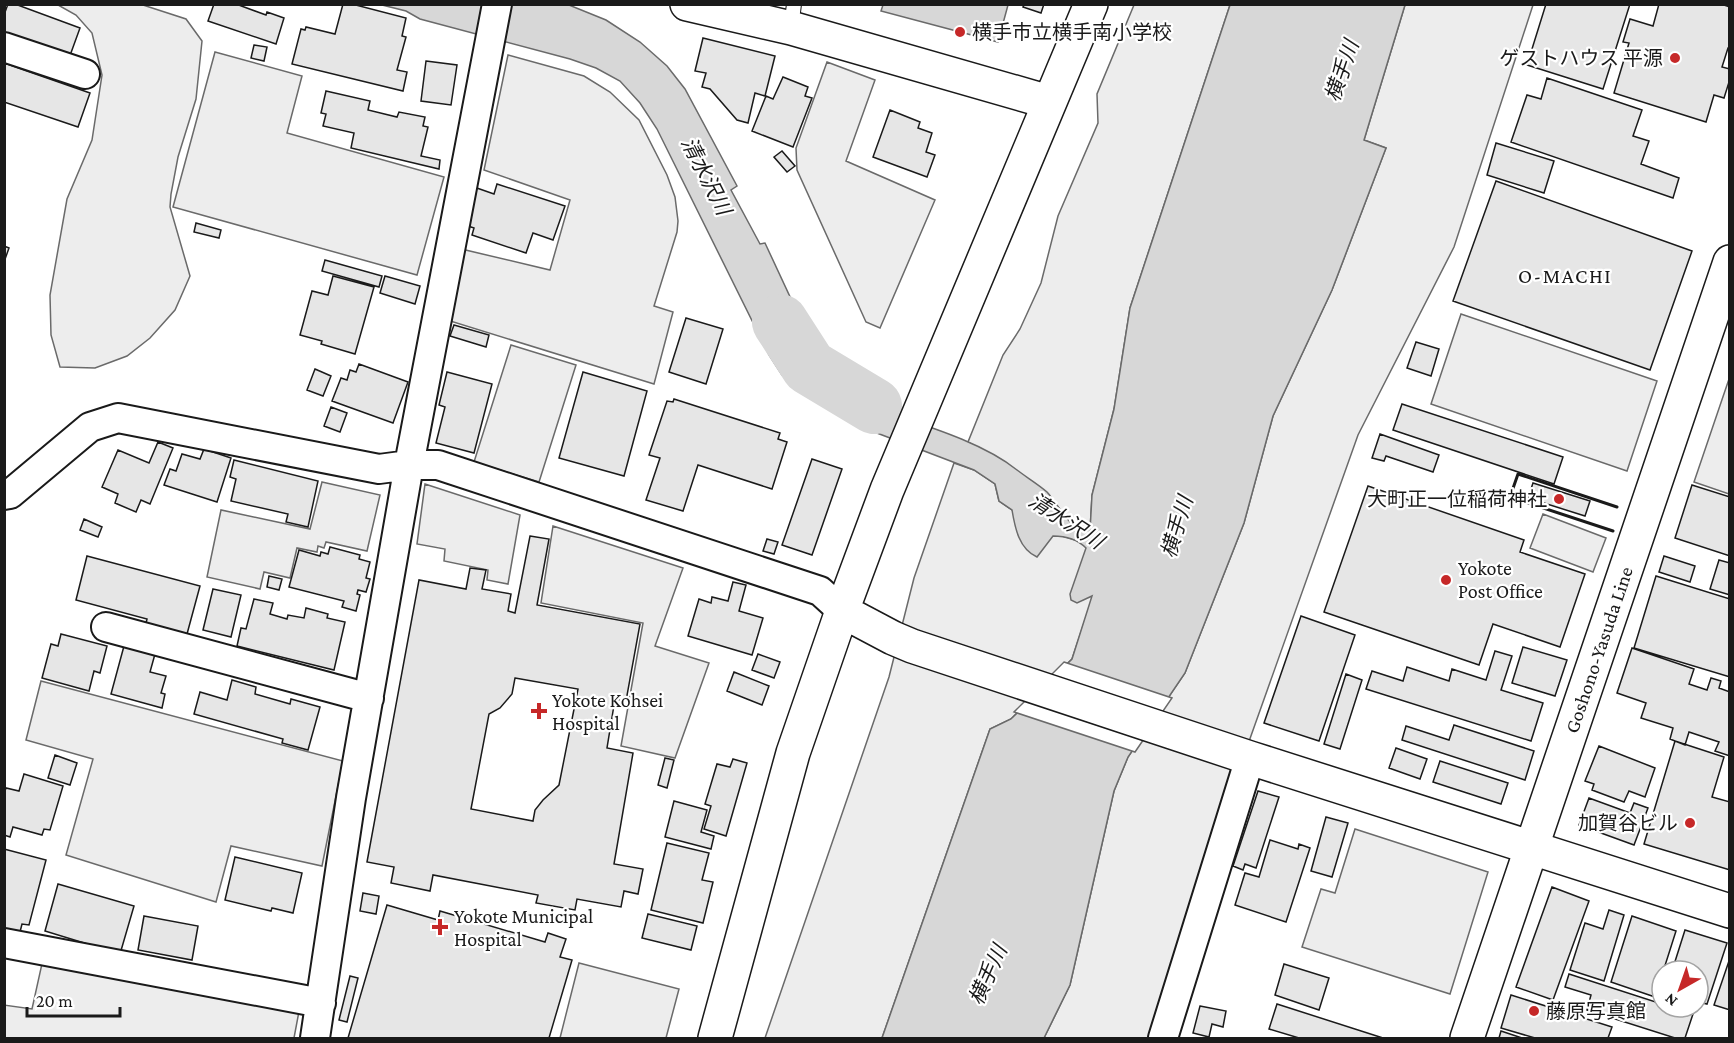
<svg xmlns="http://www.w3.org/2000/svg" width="1734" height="1043" font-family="'Crimson Pro','Noto Sans JP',serif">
  <rect width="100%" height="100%" fill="#fff"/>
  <path fill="#ededed" stroke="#6a6a6a" stroke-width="1.5" d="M58,5h85l43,14 16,22 -6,58 -18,58 -7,37 -1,13 20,69 -15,34 -25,28 -23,18 -32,12 -35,-1 -9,-32 -1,-40 17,-96 25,-59 10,-65 -10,-42 -16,-18z
    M1134,5h96l-100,303 -16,101 -22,86 -2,36h-8l-13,-11 -23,-28 -78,-50 35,-87 17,-26 21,-46 17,-67 40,-93 -1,-29z
    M1405,5h128l-79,242 -96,188 -127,357 -82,246h-105l26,-53 44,-194 14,-34 57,-84 59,-150 29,-107 59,-126 54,-142 -22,-8z
    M215,52l87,24 -15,57 157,44 -27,98 -244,-68z
    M508,55l76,21 26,16 29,28 28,55 8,22 3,24 -1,11 -23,74 19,6 -19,72 -207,-64 10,-72 93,22 20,-70 -86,-30z
    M827,62l48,18 -29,81 89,39 -55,128 -14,-6 -69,-152 -1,-22z
    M1461,314l196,67 -30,90 -196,-67z
    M511,345l65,20 -37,117 -65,-20z
    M1729,379h1l-1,115 -35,-12z
    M954,463l20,7 21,14 4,17 13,9 33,35 7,-9h10l17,5 8,7 -2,9 8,39 -21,63 -61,60 -21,10 -108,309h-117l124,-361 25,-99z
    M322,482l58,13 -13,56 -41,-9 -2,6 -6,-2 -1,6 -20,-4 -7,30 -26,-6 -4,17 -53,-12 14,-67 89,19z
    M425,484l95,31 -12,69 -21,-4 1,-10 -44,-9 1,-12 -28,-5z
    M1543,514l63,24 -13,34 -63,-24z
    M553,526l130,42 -28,78 54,17 -34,95 -54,-12 22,-123 -102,-20z
    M41,681l302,80 -21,105 -91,-20 -15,56 -150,-47 27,-96 -67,-19z
    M1355,829l133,43 -38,122 -148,-47 19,-58 14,4z
    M43,959l257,47 -6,32h-289l-1,-33 28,4z
    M579,963l100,26 -13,49h-106z"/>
  <path fill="#d7d7d7" stroke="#6a6a6a" stroke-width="1.5" d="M382,5h187l37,15 34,22 27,24 18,23 52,97 -6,4 29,54 5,-1 54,116 12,15 -9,12 21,16 17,1c48,18 117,35 157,67 9,7 21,14 30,22 12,13 22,39 43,39l2,-36 22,-86 16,-101 100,-303h175l-41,135 22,8 -54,142 -59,126 -29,107 -59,150 -57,84 -14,34 -44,194 -26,53h-162l108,-309 21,-10 61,-60 20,-63 -15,7 -6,-3 -1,-6 16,-46c-9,-9 -20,-12 -33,-12l-16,21c-18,-8 -22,-29 -25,-47l-13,-9 -4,-17 -21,-14 -105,-40 -65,-35 -22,-20 -13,-20 -112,-226 -17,-26 -20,-22 -24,-13 -26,-9 -150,-40 -14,-8z
    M883,5v-1l125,1 -10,37 -117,-31z"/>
  <path fill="#fff" stroke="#6a6a6a" stroke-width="1.5" d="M1064,662l108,36 -37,54 -121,-40z"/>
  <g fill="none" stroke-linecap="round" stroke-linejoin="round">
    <path stroke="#d7d7d7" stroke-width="56" d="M780,322l29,45 65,39"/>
  </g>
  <path fill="#e6e6e6" stroke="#1a1a1a" stroke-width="1.5" fill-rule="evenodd" d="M8,4h7l65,24 -12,33 -64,-23v-23z
    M214,4h22l30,11 1,-3 17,6 -8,26 -68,-23z
    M343,4h9l54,14 -4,18 4,1 -9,33 10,2 -4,19 -111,-27 9,-35 4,1 1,-3 29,7z
    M1024,4h20l-3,9 -18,-6z
    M1546,4h84l-27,85 -76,-24z
    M1659,4h62l9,3v41h-2l-6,19 8,2v10l-6,19 -10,-3 -8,27 -92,-29 15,-50 -6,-1 7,-23 23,7z
    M703,38l72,18 -10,40 -10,-3 -7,30 -11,-3 -27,-31 -8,-2 4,-14 -11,-2z
    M254,45l13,2 -3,14 -13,-3z
    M426,61l31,4 -6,40 -30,-4z
    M4,63l86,30 -12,34 -74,-25z
    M783,77l25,10 -3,9 7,2 -19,49 -41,-16 14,-35 7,3z
    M1547,78l95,32 -9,26 16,5 -8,23 38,14 -6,20 -162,-56 16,-47 14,4z
    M326,91l44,10 -2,9 29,7 2,-5 26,5 -2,9 5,1 -7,29 19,4 -1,9 -88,-21 3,-15 -31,-7 3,-12 -5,-1z
    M890,110l30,12 -2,6 14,5 -6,19 9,3 -8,22 -54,-20z
    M1496,143l58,18 -10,32 -57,-18z
    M782,151l13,15 -8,6 -13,-15z
    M1496,181l196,70 -42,119 -197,-69z
    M497,184l68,22 -12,34 -20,-7 -7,20 -54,-18 2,-7 -12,-4 12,-37 20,7z
    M196,223l25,7 -2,8 -25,-6z
    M4,246l5,2 -5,14z
    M325,260l57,16 -3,11 -57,-16z
    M333,276l41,11 -19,67 -34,-10 1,-3 -22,-6 12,-44 16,4z
    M385,276l35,10 -5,18 -35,-11z
    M686,318l37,11 -17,55 -37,-12z
    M454,325l35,10 -3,12 -36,-11z
    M1416,342l23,7 -8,27 -24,-8z
    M359,364l49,18 -15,41 -61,-22 9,-23 6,2 3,-10 6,2z
    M315,369l16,7 -8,20 -16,-6z
    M447,372l45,12 -18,69 -38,-10 9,-36 -6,-2z
    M583,372l64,19 -23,85 -65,-18z
    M674,399l106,34 -2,6 9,3 -15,47 -74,-24 -15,46 -37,-11 14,-42 -11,-3 18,-54 6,1z
    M1402,404l161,53 -9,27 -161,-54z
    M331,407l16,6 -7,19 -16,-6z
    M1380,434l59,21 -6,17 -47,-16 -2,5 -12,-3z
    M158,442l15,6 -23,56 -9,-4 -5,12 -21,-9 3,-9 -16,-7 16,-37 31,13z
    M204,449l27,9 -14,44 -53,-17 6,-16 6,2 6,-17 18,5z
    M812,459l30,10 -30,86 -30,-10z
    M234,460l84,21 -10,46 -22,-5 2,-8 -57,-13 5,-22 -6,-2z
    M1533,483l57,18 -5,15 -57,-18z
    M1692,485l38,12v59l-55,-18z
    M1368,486l156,54 -4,12 65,22 -25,73 -67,-23 -14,41 -155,-53z
    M84,519l18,8 -4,10 -18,-7z
    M530,536l19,3 -12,66 103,19 -14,77 -11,-2 -8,49 26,5 -19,111 29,5 -5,25 -14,-3 -3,16 -44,-8 -2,11 -39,-7 2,-8 -105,-20 -3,16 -39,-8 3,-16 -27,-5 52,-282 47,9 4,-21 16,2 -4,19 29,5 -3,17 7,2zM515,678l63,11 -19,96 -16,15 -8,10 -2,11 -62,-12 18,-95 11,-6 12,-14z
    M767,539l11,3 -4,12 -11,-3z
    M330,547l30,8 -1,4 11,3 -4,16 4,1 -4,13 -8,-2 -1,4 3,1 -4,16 -14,-4 2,-6 -55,-14 10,-37 21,6 1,-4 7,2z
    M87,556l113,30 -13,48 -41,-11 1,-4 -71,-19z
    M1664,556l31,10 -5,16 -31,-10z
    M1719,560l11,3v32l-20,-6z
    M269,576l13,3 -3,11 -12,-3z
    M1656,576l74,23v78l-96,-29z
    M733,582l13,3 -7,26 24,7 -11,37 -64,-19 11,-37 12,4 1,-6 16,4z
    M213,589l28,6 -10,42 -28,-7z
    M254,599l19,4 -3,11 17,5 1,-4 16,3 2,-10 22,6 -1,4 18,4 -11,48 -97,-24 4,-18 5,1z
    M1301,616l54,19 -36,106 -55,-18z
    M61,634l46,12 -7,27 -6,-2 -5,20 -47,-13 9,-34 7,2z
    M124,646l31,8 -5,18 16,4 -5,17 4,1 -3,14 -51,-14z
    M1523,647l44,13 -12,36 -43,-13z
    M1632,648l62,21 -5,15 18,6 4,-12 10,3 -2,7 11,4v64l-15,-5 4,-9 -30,-10 -4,13 -15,-6 3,-11 -32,-10 5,-15 -29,-10z
    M1495,651l17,5 -11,34 42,13 -12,38 -165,-52 6,-18 31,10 4,-14 42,14 3,-12 34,11z
    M758,654l22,8 -6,16 -22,-8z
    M734,672l35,14 -7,19 -35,-14z
    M1346,674l16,6 -22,69 -16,-5z
    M232,680l24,7 -1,7 35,10 1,-5 29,8 -12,43 -26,-7 1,-4 -89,-25 6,-22 27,8z
    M1454,725l80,26 -9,29 -123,-40 4,-14 43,14z
    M1675,741l49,16 -12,40 18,5v68l-86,-26z
    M1599,746l56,22 -10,29 -16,-6 -5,11 -32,-12 2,-6 -9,-3z
    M1396,748l31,11 -7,20 -31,-11z
    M55,755l22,8 -7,22 -22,-7z
    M665,758l9,2 -7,28 -9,-3z
    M733,759l14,4 -21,73 -22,-7 7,-23 -6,-2 12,-40 13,3z
    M1440,761l68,22 -7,21 -68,-22z
    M24,774l39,12 -13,44 -6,-1 -2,6 -29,-8 -3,10 -6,-2v-41l2,-6 13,3z
    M1258,791l21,6 -23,71 -11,-4 -2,6 -10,-4z
    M1589,798l41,15 4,-10 14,5 -14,37 -55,-20z
    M674,801l33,9 -6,22 13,4 -3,13 -46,-12z
    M1326,817l22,6 -16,54 -21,-6z
    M1270,840l28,9 1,-5 11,4 -24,74 -51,-17 10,-32 14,4z
    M667,843l42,10 -7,27 11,2 -10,41 -52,-13z
    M4,849l42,11 -17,65 -7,-1 -2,8 -16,-4z
    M235,857l67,16 -9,40 -21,-5 -1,3 -46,-11z
    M58,884l76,22 -14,48 -75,-23z
    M1552,887l37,14 -36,99 -37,-13z
    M363,893l16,3 -3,18 -16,-3z
    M387,905l51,15 2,-9 105,31 3,-9 18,6 -6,18 12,3 -23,78h-201z
    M1609,910l15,5 -20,66 -34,-11 15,-47 18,6z
    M648,914l49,12 -6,24 -49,-12z
    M144,916l54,10 -6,34 -54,-10z
    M1632,916l44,15 -21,66 -44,-15z
    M1685,930l42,13 -20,61 -9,-2v-31h-26z
    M1730,958v52l-16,-5z
    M1284,964l45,14 -10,32 -44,-15z
    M1569,974l93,30v3h10l21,7 -8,24h-10l-88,-28 4,-15 -26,-8z
    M350,976l8,2 -11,44 -8,-2z
    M1511,995l101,32 -4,11h-73l-34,-10z
    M1277,1004l106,34h-84l-30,-9z
    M1200,1006l26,5 -3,16 -11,-3 -3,13 -16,-4z
    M1501,1031l21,7h-23z"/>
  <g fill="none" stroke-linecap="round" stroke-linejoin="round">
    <g stroke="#1a1a1a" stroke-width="16">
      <path id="service" d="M791,28l3,-24"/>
    </g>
    <g stroke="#1a1a1a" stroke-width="32">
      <path id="minor" d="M4,47l81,27
        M4,495l6,-1 80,-67 28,-9 261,51 30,-4h29l382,126 22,20
        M106,627l263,71
        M4,943l317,60
        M315,1038l36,-240 58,-333 88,-461
        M1163,1038l87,-280"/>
    </g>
    <g stroke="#1a1a1a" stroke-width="36">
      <path id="tertiary" d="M687,4l104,24 258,74
        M842,611l51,27 19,8 338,112 480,153
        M715,1038l78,-285 49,-142 45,-121 204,-486"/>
    </g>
    <g stroke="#1a1a1a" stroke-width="36">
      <g id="secondary">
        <path id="s1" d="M1467,1038l263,-776"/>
      </g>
    </g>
    <use href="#service" stroke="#fff" stroke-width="14"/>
    <use href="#minor" stroke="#fff" stroke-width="28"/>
    <use href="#tertiary" stroke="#fff" stroke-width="33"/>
    <use href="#secondary" stroke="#fff" stroke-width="33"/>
    <path stroke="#1a1a1a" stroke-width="3" d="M1613,531l-103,-34 8,-23 99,33"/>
  </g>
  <g fill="#c62828" stroke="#fff" stroke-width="2">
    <circle cx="960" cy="32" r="6"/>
    <circle cx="1675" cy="58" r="6"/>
    <circle cx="1559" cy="499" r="6"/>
    <circle cx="1446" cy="580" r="6"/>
    <path d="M536 702h6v6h6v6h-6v6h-6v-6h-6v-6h6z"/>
    <circle cx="1690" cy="823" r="6"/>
    <path d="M437 918h6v6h6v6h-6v6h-6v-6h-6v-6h6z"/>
    <circle cx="1534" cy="1011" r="6"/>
  </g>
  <g text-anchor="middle" stroke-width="4.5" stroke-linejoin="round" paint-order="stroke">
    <g font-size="20" fill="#1a1a1a" stroke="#fff" text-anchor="start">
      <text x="972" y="39">横手市立横手南小学校</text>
      <text x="1663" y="65" text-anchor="end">ゲストハウス 平源</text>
      <text x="1547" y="506" text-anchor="end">大町正一位稲荷神社</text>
      <text x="1458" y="575">Yokote<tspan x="1458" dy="23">Post Office</tspan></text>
      <text x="552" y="707">Yokote Kohsei<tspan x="552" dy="23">Hospital</tspan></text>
      <text x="1678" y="830" text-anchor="end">加賀谷ビル</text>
      <text x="454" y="923">Yokote Municipal<tspan x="454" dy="23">Hospital</tspan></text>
      <text x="1546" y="1018">藤原写真館</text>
    </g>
    <g font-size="20" fill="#1a1a1a" stroke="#fff">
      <text dy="7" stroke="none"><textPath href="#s1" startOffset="410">Goshono-Yasuda Line</textPath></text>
    </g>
    <g font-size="21" font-style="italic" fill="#1a1a1a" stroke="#fff">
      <text transform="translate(1342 71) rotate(-71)" y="7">横手川</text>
      <text transform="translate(706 176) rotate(63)" y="7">清水沢川</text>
      <text transform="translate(1066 521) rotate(33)" y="7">清水沢川</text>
      <text transform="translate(1177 527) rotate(-73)" y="7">横手川</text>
      <text transform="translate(988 975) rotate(-66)" y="7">横手川</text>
    </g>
    <g font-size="21" letter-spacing="1.5" fill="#1a1a1a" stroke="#fff">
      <text x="1565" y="283">O-MACHI</text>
    </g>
  </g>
  <rect width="1734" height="1043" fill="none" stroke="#1a1a1a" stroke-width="12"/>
  <g transform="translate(1680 989) rotate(220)"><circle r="28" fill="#ffffff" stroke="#a3a3a3" stroke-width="1.5"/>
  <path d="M0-4.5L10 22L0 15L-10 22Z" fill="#c62828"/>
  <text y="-9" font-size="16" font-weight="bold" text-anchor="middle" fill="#1a1a1a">N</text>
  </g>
  <path d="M27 1007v9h93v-9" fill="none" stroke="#1a1a1a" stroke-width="3"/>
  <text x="36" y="1007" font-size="18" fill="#1a1a1a" stroke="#ffffff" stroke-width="4.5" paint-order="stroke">20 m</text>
</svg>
